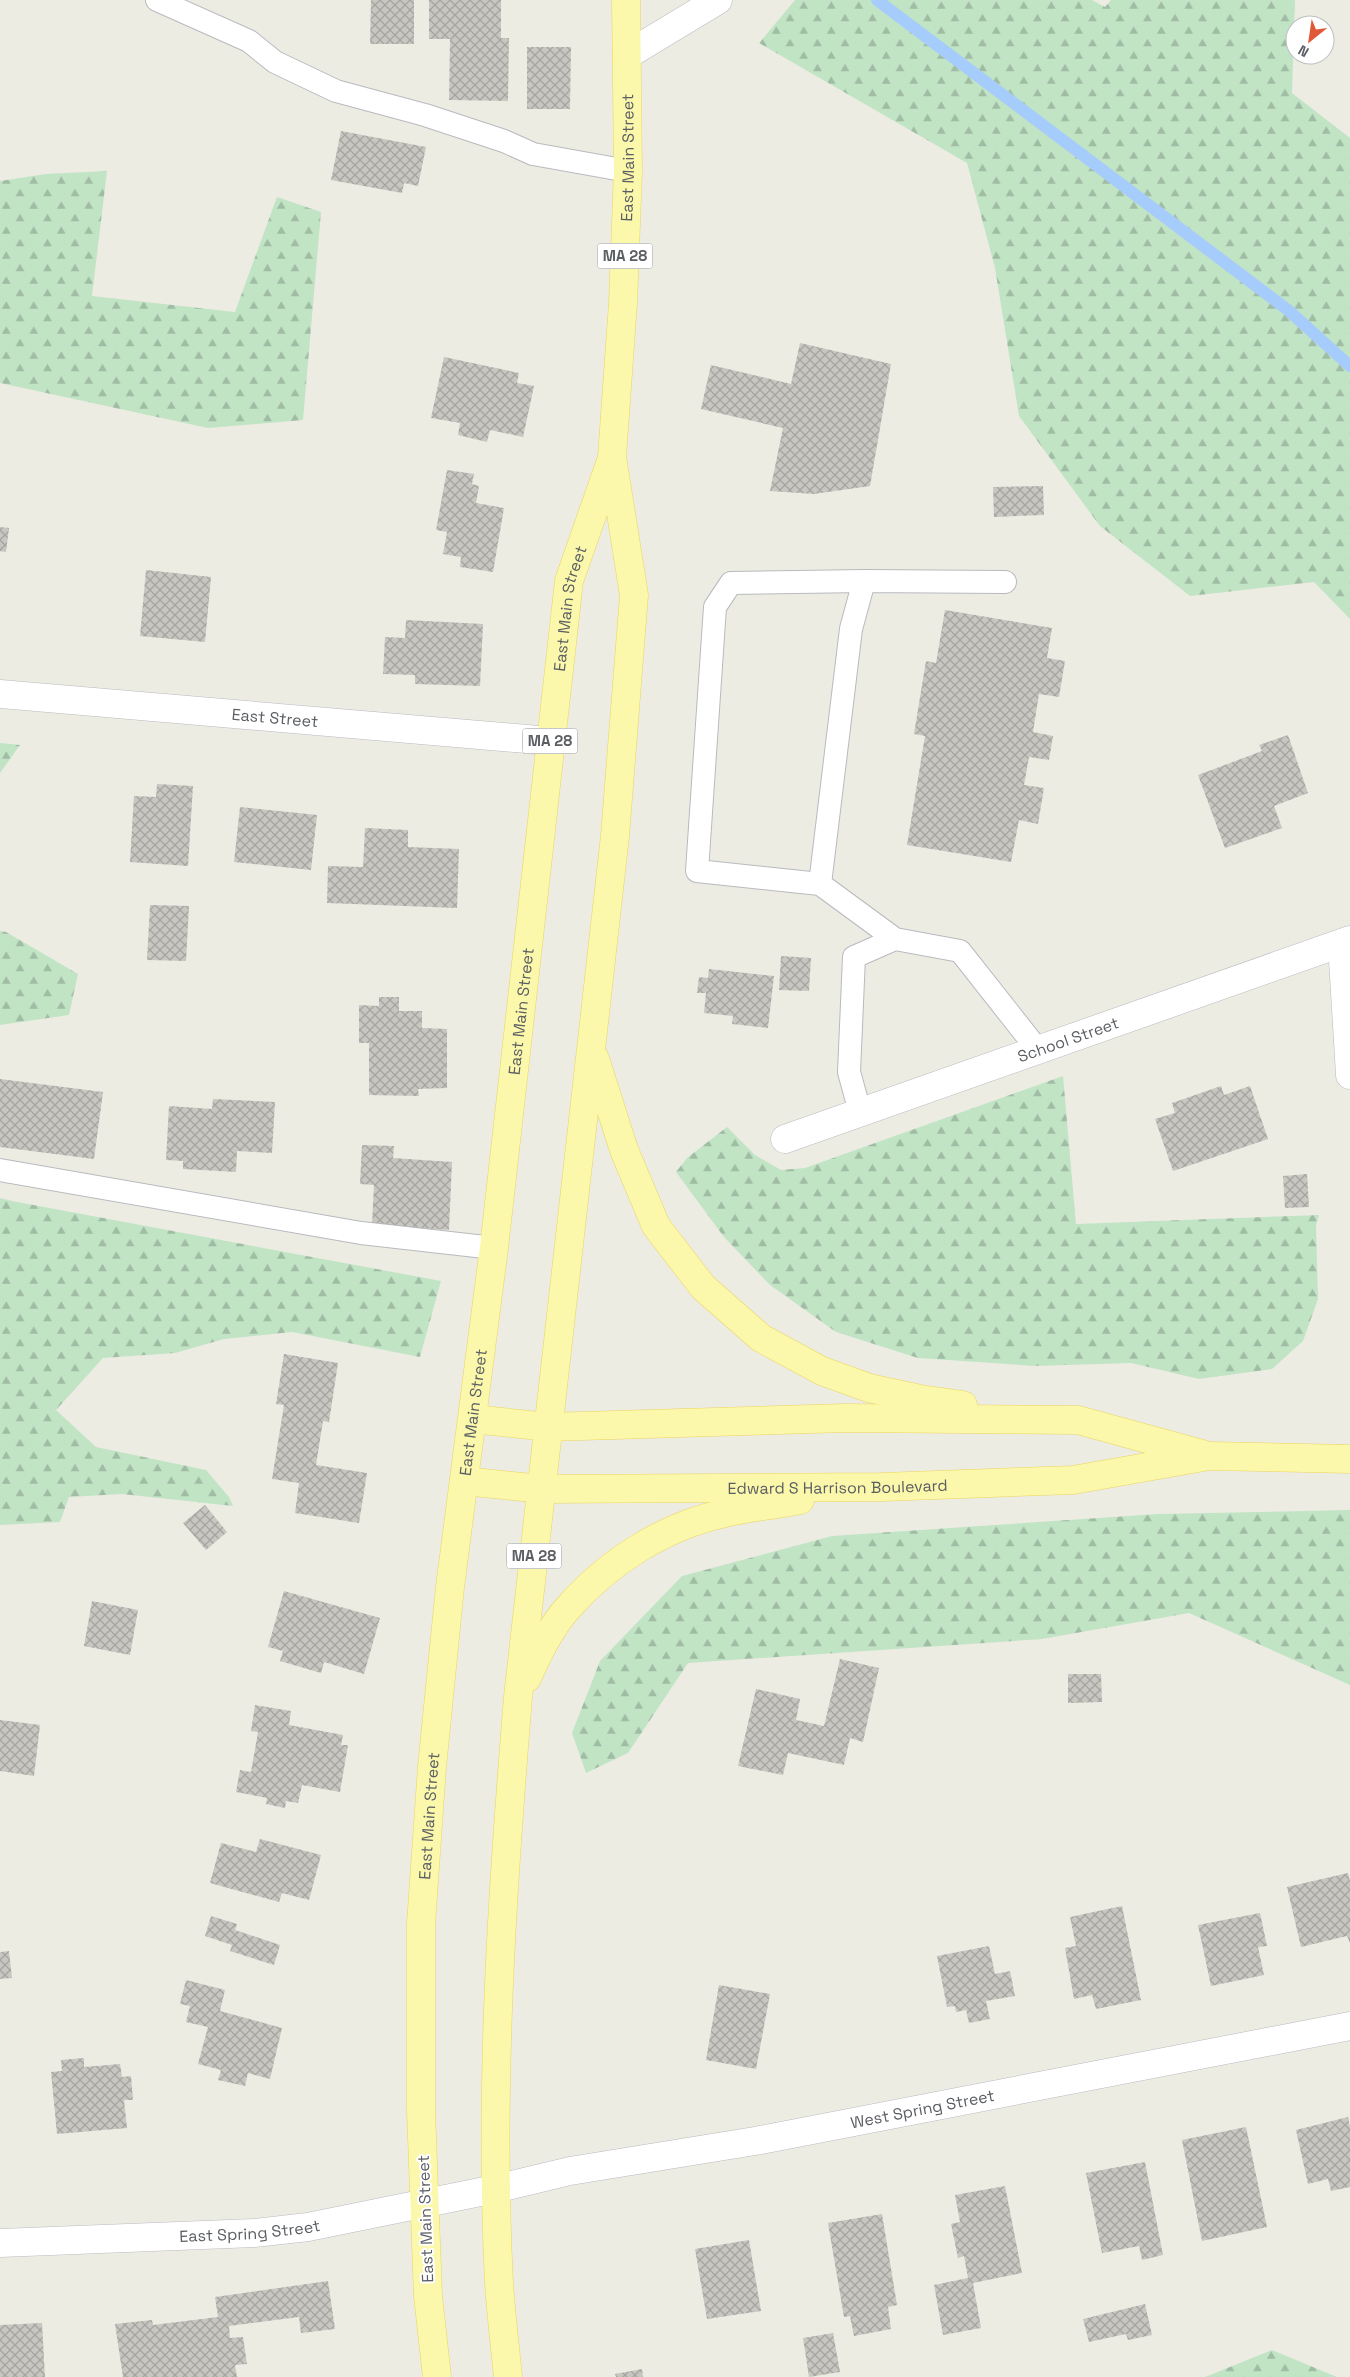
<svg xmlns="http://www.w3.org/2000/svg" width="1350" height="2377" font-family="'Space Grotesk',sans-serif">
  <defs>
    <pattern id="forest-firs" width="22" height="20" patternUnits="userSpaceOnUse" patternTransform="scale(1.25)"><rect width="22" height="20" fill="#c1e4c5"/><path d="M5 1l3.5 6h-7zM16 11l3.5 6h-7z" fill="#a0bca4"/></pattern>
    <pattern id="building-cross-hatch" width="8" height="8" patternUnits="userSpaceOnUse" patternTransform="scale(1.25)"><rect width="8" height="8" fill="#c8c6c0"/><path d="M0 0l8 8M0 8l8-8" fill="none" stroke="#a5a4a0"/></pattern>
  </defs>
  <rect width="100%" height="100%" fill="#edece3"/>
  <path fill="url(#forest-firs)" d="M795,0h297l13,7 6,-7h184l-3,93 58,45v481l-36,-37 -124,14 -90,-70 -81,-110 -24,-148 -28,-105 -208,-120z
    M107,171l-15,125 143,16 42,-115 44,15 -18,208 -95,8 -208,-45v-202l46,-7z
    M0,743l20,2 -20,28z
    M0,931l6,1 72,42 -9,41 -69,10z
    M1063,1076l13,148 243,-9 -3,10 2,74 -15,42 -31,28 -73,10 -68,-16 -96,3 -117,-8 -82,-26 -66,-47 -46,-48 -48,-65 11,-14 40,-31 28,28 26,15 24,-2z
    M0,1198l12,3 429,80 -21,76 -128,-25 -68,7 -49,14 -72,5 -47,52 40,37 110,23 23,27 4,9 -111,-12 -53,3 -9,25 -60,3z
    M1350,1510v175l-161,-72 -147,26 -354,24 -60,90 -42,20 -14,-40 28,-72 82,-85 150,-40 326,-22z
    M1272,2350l65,27h-132z"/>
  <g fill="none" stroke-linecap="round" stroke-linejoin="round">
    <path stroke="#a6ccfb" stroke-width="12" d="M877,0l411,310 62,56"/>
  </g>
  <path fill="url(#building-cross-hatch)" d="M371,0h43v44h-44z
    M429,0h72v38h8l-1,63 -59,-1 1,-61h-21z
    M527,47h44l-1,62h-43z
    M341,131l85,16 -8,39 -14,-3 -2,10 -71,-13z
    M800,343l91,21 -21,122 -56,8 -44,-3 13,-63 -82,-19 10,-44 80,19z
    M444,357l75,16 -2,10 17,3 -11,51 -33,-7 -3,12 -29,-7 2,-12 -29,-5z
    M447,470l27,4 -2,10 7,2 -3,17 28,5 -11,64 -33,-5 1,-10 -18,-3 4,-22 -11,-2z
    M1043,486l1,29 -50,2 -1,-30z
    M0,527l9,1 -3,24 -6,-1z
    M146,570l65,7 -6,65 -65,-6z
    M945,610l107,18 -5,30 18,3 -6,36 -20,-3 -6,38 20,4 -4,24 -20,-3 -5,28 20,3 -6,36 -19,-4 -8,42 -104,-17 18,-109 -11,-2 12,-73 10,2z
    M406,620l77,4 -3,62 -65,-2v-9l-32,-1 2,-37 20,1z
    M1288,735l20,58 -34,13 8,22 -57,20 -27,-73 64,-24 -3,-6z
    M157,784l36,2 -5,80 -58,-4 4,-66 22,1z
    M240,807l77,8 -6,55 -77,-8z
    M365,828l43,2v17l51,2 -2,59 -130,-5 1,-37 35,1z
    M150,905l39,1 -3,55 -39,-1z
    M781,956l30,2 -2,33 -30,-1z
    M709,969l65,7 -6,52 -36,-4 1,-8 -29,-3 2,-20h-9l2,-16 9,1z
    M379,997h20v14h23v17l25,1v59l-29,1 1,7 -50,-1v-52h-10v-38l20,1z
    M0,1079l103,13 -9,67 -94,-12z
    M1221,1086l3,9 26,-9 18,53 -95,32 -18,-52 20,-6 -3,-10z
    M213,1099l62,3 -3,51 -35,-2 -1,21 -53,-3v-8l-17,-1 3,-54 43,3z
    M362,1145l32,1 -1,12 59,4 -3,68 -77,-5 2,-40 -14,-1z
    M1307,1174l2,33 -24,1 -2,-32z
    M284,1354l54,9 -9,59 -6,-1 -7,44 51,8 -8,50 -64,-10 4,-30 -27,-4 12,-74 -8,-1z
    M205,1505l22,27 -21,18 -23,-27z
    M284,1591l96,27 -16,56 -40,-12 -3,11 -41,-12 3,-10 -15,-4z
    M92,1601l46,9 -8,45 -46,-9z
    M840,1659l39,9 -16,74 -13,-4 -6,27 -56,-12 -5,22 -45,-9 18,-77 44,10 -4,21 28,6z
    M1068,1674h33l1,28 -34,1z
    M255,1705l36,6 -2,14 54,10 -2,10h7l-8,47 -38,-7 -4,18 -12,-2 -1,7 -19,-4 1,-6 -31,-6 4,-22 11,2 7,-40 -7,-1z
    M0,1720l40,5 -6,51 -34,-5z
    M260,1839l61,16 -12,45 -27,-7 -3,9 -69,-19 11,-40 35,9z
    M1348,1873l2,8v62l-3,-7 -46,11 -14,-60z
    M1122,1906l19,94 -45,9 -4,-14 -18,4 -9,-51 11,-2 -6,-29z
    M1260,1913l7,33 -9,1 6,28 -53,11 -13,-61z
    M211,1916l26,8 -2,6 45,15 -6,20 -44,-14 2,-6 -27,-9z
    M989,1946l6,28 15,-3 5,25 -29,5 4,18 -21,4 -3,-13 -10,2 -1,-6 -8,1 -10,-51z
    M9,1951l3,27 -12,1v-27z
    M186,1980l39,10 -5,21 62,17 -12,51 -22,-6 -3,13 -27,-6 3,-10 -23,-6 10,-37 -22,-5 4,-16 -10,-2z
    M719,1985l51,9 -14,75 -50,-9z
    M84,2058v9l36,-3 2,13 9,-1 2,24h-9l3,28 -70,6 -6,-62 11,-1 -1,-11z
    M1348,2117l2,10v60l-19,4 -3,-12 -20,5 -12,-54z
    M1246,2127l21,100 -65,14 -20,-101z
    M1145,2162l18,93 -21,5 -3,-14 -37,7 -16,-80z
    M1005,2186l17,87 -49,10 8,45 -38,7 -9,-50 34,-7 -4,-22 -6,2 -7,-34 9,-2 -5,-27z
    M882,2214l15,91 -9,2 3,22 -37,7 -4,-20 -6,1 -16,-94z
    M749,2240l12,71 -54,8 -12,-70z
    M328,2281l7,48 -34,4 -2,-16 -70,9 1,12 13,-1 4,27 -12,1 2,12h-114l-8,-53 37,-4 1,5 65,-8 -3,-20z
    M1145,2304l7,31 -24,5 -2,-6 -37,8 -6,-23z
    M42,2323l3,54h-45v-52z
    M833,2333l7,39 -31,5 -6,-39z
    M642,2369l1,8h-27l-1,-3z"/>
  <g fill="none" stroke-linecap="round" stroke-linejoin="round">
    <g stroke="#b8babf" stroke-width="24">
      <path id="lane" d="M157,0l92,41 26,21 61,29 89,24 79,26 29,13 95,17
        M820,884l-123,-13 18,-264 16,-24 133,-2
        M895,939l-75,-55 31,-255 13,-48 141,1
        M860,1112l-11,-40 5,-115 41,-18 65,12 78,99
        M0,1170l361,63 133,15"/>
    </g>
    <g stroke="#b8babf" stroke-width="29">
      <g id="street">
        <path id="s1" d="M0,694l550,47"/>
        <path d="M1342,943l8,132"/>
        <path id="s2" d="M785,1139l565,-199"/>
        <path id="s3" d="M495,2189l75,-18 185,-30 595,-115"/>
      </g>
    </g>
    <g stroke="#b9bbc1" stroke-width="29">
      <g id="secondary">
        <path d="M627,55l91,-55"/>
        <path id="s4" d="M0,2243l254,-10 54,-6 187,-38"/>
      </g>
    </g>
    <g stroke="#ebd45f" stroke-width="29">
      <g id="primary">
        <path d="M595,1059l29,91 32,76 47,61 58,51 61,33 47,17 51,11 43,6"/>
        <path d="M473,1419l75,8 297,-9 233,2 124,34"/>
        <path id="s5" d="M464,1481l78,8 340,-2 191,-7 136,-24 141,3"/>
        <path d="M527,1678c11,-24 23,-50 40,-69 41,-47 97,-83 158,-96 25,-6 50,-8 75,-13"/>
        <path id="s6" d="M437,2377l-9,-81 -7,-186v-186l11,-157 18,-180 44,-339 75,-667 42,-120"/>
        <path id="s7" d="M508,2377c-3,-31 -7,-63 -9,-94 -10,-195 3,-391 19,-586l97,-861 19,-241 -22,-138 11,-154 5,-132 -2,-171"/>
      </g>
    </g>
    <use href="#lane" stroke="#fff" stroke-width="22"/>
    <use href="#street" stroke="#fff" stroke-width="28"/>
    <use href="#secondary" stroke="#fff" stroke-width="28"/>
    <use href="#primary" stroke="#fbf8ab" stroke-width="28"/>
  </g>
  <g text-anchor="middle" stroke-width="4" stroke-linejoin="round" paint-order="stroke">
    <g fill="#fff" stroke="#8c8e92" stroke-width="1">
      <rect x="597.5" y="243.5" width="55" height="25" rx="4"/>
      <rect x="522.5" y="728.5" width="55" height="25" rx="4"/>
      <rect x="506.5" y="1543.5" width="55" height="25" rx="4"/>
    </g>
    <g font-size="15" font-weight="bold" fill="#5b5e63">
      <text x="625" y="261">MA 28</text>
      <text x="550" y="746">MA 28</text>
      <text x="534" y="1561">MA 28</text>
    </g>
    <g font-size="16" fill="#5b5e63" stroke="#fff">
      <text dy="6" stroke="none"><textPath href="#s7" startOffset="2229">East Main Street</textPath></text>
      <text dy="6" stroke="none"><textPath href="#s6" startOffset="1778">East Main Street</textPath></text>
      <text dy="6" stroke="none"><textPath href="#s1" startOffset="276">East Street</textPath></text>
      <text dy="6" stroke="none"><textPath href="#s6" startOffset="1372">East Main Street</textPath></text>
      <text dy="6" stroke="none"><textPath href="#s2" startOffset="300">School Street</textPath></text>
      <text dy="6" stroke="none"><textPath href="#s6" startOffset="968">East Main Street</textPath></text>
      <text dy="6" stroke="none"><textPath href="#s5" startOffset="374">Edward S Harrison Boulevard</textPath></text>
      <text dy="6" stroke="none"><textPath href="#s6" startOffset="562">East Main Street</textPath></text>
      <text dy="6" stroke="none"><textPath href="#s3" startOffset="435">West Spring Street</textPath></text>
      <text transform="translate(425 2219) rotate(-92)" y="6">East Main Street</text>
      <text dy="6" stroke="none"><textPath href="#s4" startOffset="250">East Spring Street</textPath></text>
    </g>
  </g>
  <g transform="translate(1310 40) rotate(210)"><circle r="24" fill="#ffffff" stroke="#bdbfc1"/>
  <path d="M0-4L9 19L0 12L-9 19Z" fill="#e15836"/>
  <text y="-8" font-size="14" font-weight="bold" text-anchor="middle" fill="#5b5e63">N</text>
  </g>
</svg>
